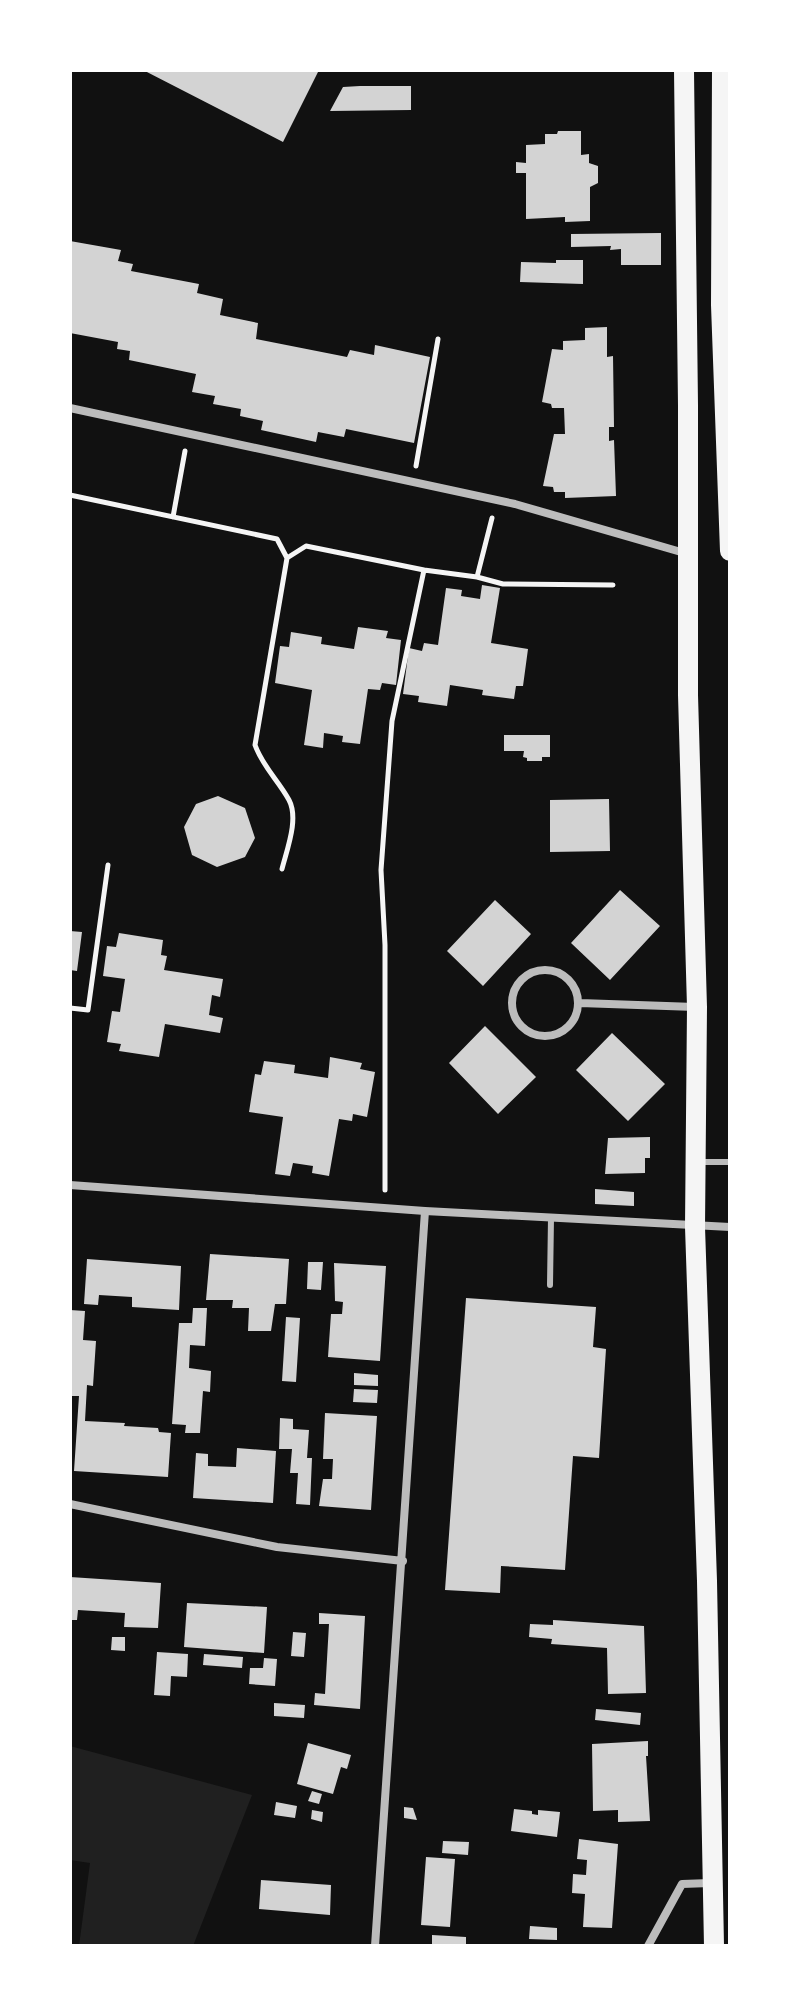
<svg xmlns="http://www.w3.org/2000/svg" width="800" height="2016" font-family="'DejaVu Sans',sans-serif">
  <rect width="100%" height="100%" fill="#111"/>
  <path fill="#202020" d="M70,1746l182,49 -59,151h-114l11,-83 -20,-3z"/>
  <path fill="#d3d3d3" d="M143,70h176l-36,72z
    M360,86h51v24l-81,1 13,-24z
    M558,131h23v24l8,-1v9l9,3v17l-8,4v34l-25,1v-5l-39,2v-46h-10v-11l10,1v-18l19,-1v-10h12z
    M661,233v32h-40v-16l-11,1 1,-4 -40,1v-13z
    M70,241l51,9 -3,11 15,3 -2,7 68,13 -2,9 26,6 -3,16 38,8 -2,16 91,18 3,-7 24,5 1,-10 55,12 -16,86 -68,-14 -2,8 -26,-5 -2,10 -55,-12 2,-9 -23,-5 1,-7 -28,-5 2,-8 -23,-4 4,-18 -67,-14 1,-9 -13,-2 1,-7 -48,-9z
    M556,260h27v24l-63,-2 1,-20 35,1z
    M607,327v30l6,-1 1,71h-5v14l5,-1 2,56 -51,2v-6h-11l-1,-5 -10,-1 11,-52h11l-1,-26h-12l-1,-4 -9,-2 10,-53 11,1v-9l22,-1v-12z
    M482,585l18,3 -9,55 37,6 -5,37h-7l-2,13 -32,-4 1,-5 -33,-5 -3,21 -29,-4 1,-6 -16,-2 6,-46 13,3 2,-8 14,2 8,-57 16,2 -1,6 19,3z
    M358,627l30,4 -2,7 15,2 -5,45 -14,-2 -2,7 -12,-1 -8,55 -18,-2 1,-6 -19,-3 -1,15 -19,-3 8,-55 -37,-7 5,-37 9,1 2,-15 31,5 -1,7 33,5z
    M504,735h46v22h-8v4h-15v-3l-4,-1 1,-6h-20z
    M218,796l27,12 10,30 -10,19 -28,10 -25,-12 -8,-28 12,-23z
    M609,799l1,52 -60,1v-52z
    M620,890l40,36 -50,54 -39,-37z
    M495,900l36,34 -48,52 -36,-35z
    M70,931l12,1 -5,39 -7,-1z
    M119,933l44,7 -2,15 6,1 -3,14 59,9 -3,18 -8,-2 -3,20 14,3 -3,15 -55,-9 -6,33 -40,-6 2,-7 -14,-2 5,-31 8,1 5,-33 -22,-3 4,-30 9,1z
    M485,1026l51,51 -38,37 -49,-51z
    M612,1033l53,51 -37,37 -52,-51z
    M330,1057l32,6 -2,6 15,3 -8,45 -14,-3 -1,7 -13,-2 -10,57 -17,-3 1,-7 -20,-3 -3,13 -15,-2 8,-57 -34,-5 6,-38 6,1 3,-14 31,4 -1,8 34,5z
    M650,1137v21h-5v15l-40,1 3,-36z
    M595,1189l39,3v14l-39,-2z
    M210,1254l79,5 -3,45h-11l-4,27h-23l1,-23h-17l1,-8h-27z
    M87,1259l94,7 -2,44 -47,-3v-10l-33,-2 -1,10 -14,-1z
    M308,1262h15l-2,28 -14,-1z
    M334,1263l52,3 -6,95 -52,-4 3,-43h11l1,-12 -8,-1z
    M466,1298l130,9 -3,40 13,2 -7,109 -26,-2 -8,114 -64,-4 -1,27 -55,-3z
    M193,1308h14l-2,38 -15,-1 -1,23 22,3 -1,21 -7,-1 -3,42h-15l1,-8 -14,-1 7,-101h13z
    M70,1310l15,1 -2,29 13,1 -3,45 -6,-1 -2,36 40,2 -1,3 34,2 1,4 12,1 -3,44 -94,-6 5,-75h-9z
    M286,1317l14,1 -4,64 -14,-1z
    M354,1373l24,2v11l-24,-1z
    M354,1389l24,1 -1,13 -24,-1z
    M325,1413l52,3 -6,94 -52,-4 4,-27h9l1,-20h-10z
    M280,1418l13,1v10l16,1 -2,28h5l-2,47 -14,-1 2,-31h-8l2,-24h-13z
    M237,1448l39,3 -3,52 -80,-5 3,-45 12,1v12l28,1z
    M70,1577l91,6 -3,45 -34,-1 1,-14 -47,-3 -1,10h-7z
    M187,1603l80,4 -3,46 -80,-6z
    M319,1613l46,3 -5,93 -46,-4 1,-12 10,1 4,-70h-10z
    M553,1620l91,6 2,67 -38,1 -1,-46 -56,-4 1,-5 -23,-2 1,-13 23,1z
    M293,1632l13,1 -2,24 -13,-1z
    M112,1637h13v14l-14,-1z
    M157,1652l31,2 -1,23 -16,-1 -1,20 -16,-1z
    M204,1654l39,3 -1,11 -39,-3z
    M264,1658l13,1 -2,27 -26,-2 1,-16h13z
    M274,1703l31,2 -1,13 -30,-2z
    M596,1709l45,4 -1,12 -45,-5z
    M648,1741v15h-2l4,65 -32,1v-12l-25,1 -1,-67z
    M308,1743l43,12 -4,14 -6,-2 -8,27 -36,-10z
    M312,1791l10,3 -3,10 -11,-3z
    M276,1802l21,4 -2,12 -21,-3z
    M404,1807l9,1 4,12 -13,-2z
    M514,1809l18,2v3l6,1v-5l22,2 -3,25 -46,-6z
    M312,1810l11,2 -1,10 -11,-3z
    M579,1839l39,5 -6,84 -29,-1 2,-33 -13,-1 1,-19 13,1 1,-15 -10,-1z
    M443,1841l26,1 -1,13 -26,-2z
    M426,1857l29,2 -5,68 -29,-2z
    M261,1880l70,5 -1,30 -71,-6z
    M530,1926l27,2v12l-28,-1z
    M432,1935l34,2v9h-34z"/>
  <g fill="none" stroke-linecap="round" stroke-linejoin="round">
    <path stroke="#f5f5f5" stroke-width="5" d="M416,466l22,-127
      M70,495l207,44 10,19 -32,187c8,22 23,35 34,55 10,19 -2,49 -7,69
      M173,517l12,-66
      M287,558l19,-12 118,24 -32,151 -11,149 4,75v245
      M424,570l53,7 15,-59
      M477,577l26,7 110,1
      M70,1008l18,2 20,-145"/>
    <path stroke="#bcbcbc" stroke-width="6" d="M700,1162h30
      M550,1285l1,-67"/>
    <path stroke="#bcbcbc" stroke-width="8" d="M70,408l445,96 173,50
      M512 1003a33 33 0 1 1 66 0a33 33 0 1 1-66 0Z
      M580,1003l115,4
      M70,1185l355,26 305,16
      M70,1504l207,43 126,14
      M375,1946l50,-735
      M648,1946l34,-62 28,-1"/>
    <path stroke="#f5f5f5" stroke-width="20" d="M684,70l4,335v290l9,312 -2,220 12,354 7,365
      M722,70l-1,235 9,246"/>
  </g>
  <rect width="800" height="2016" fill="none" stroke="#ffffff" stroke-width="144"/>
</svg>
